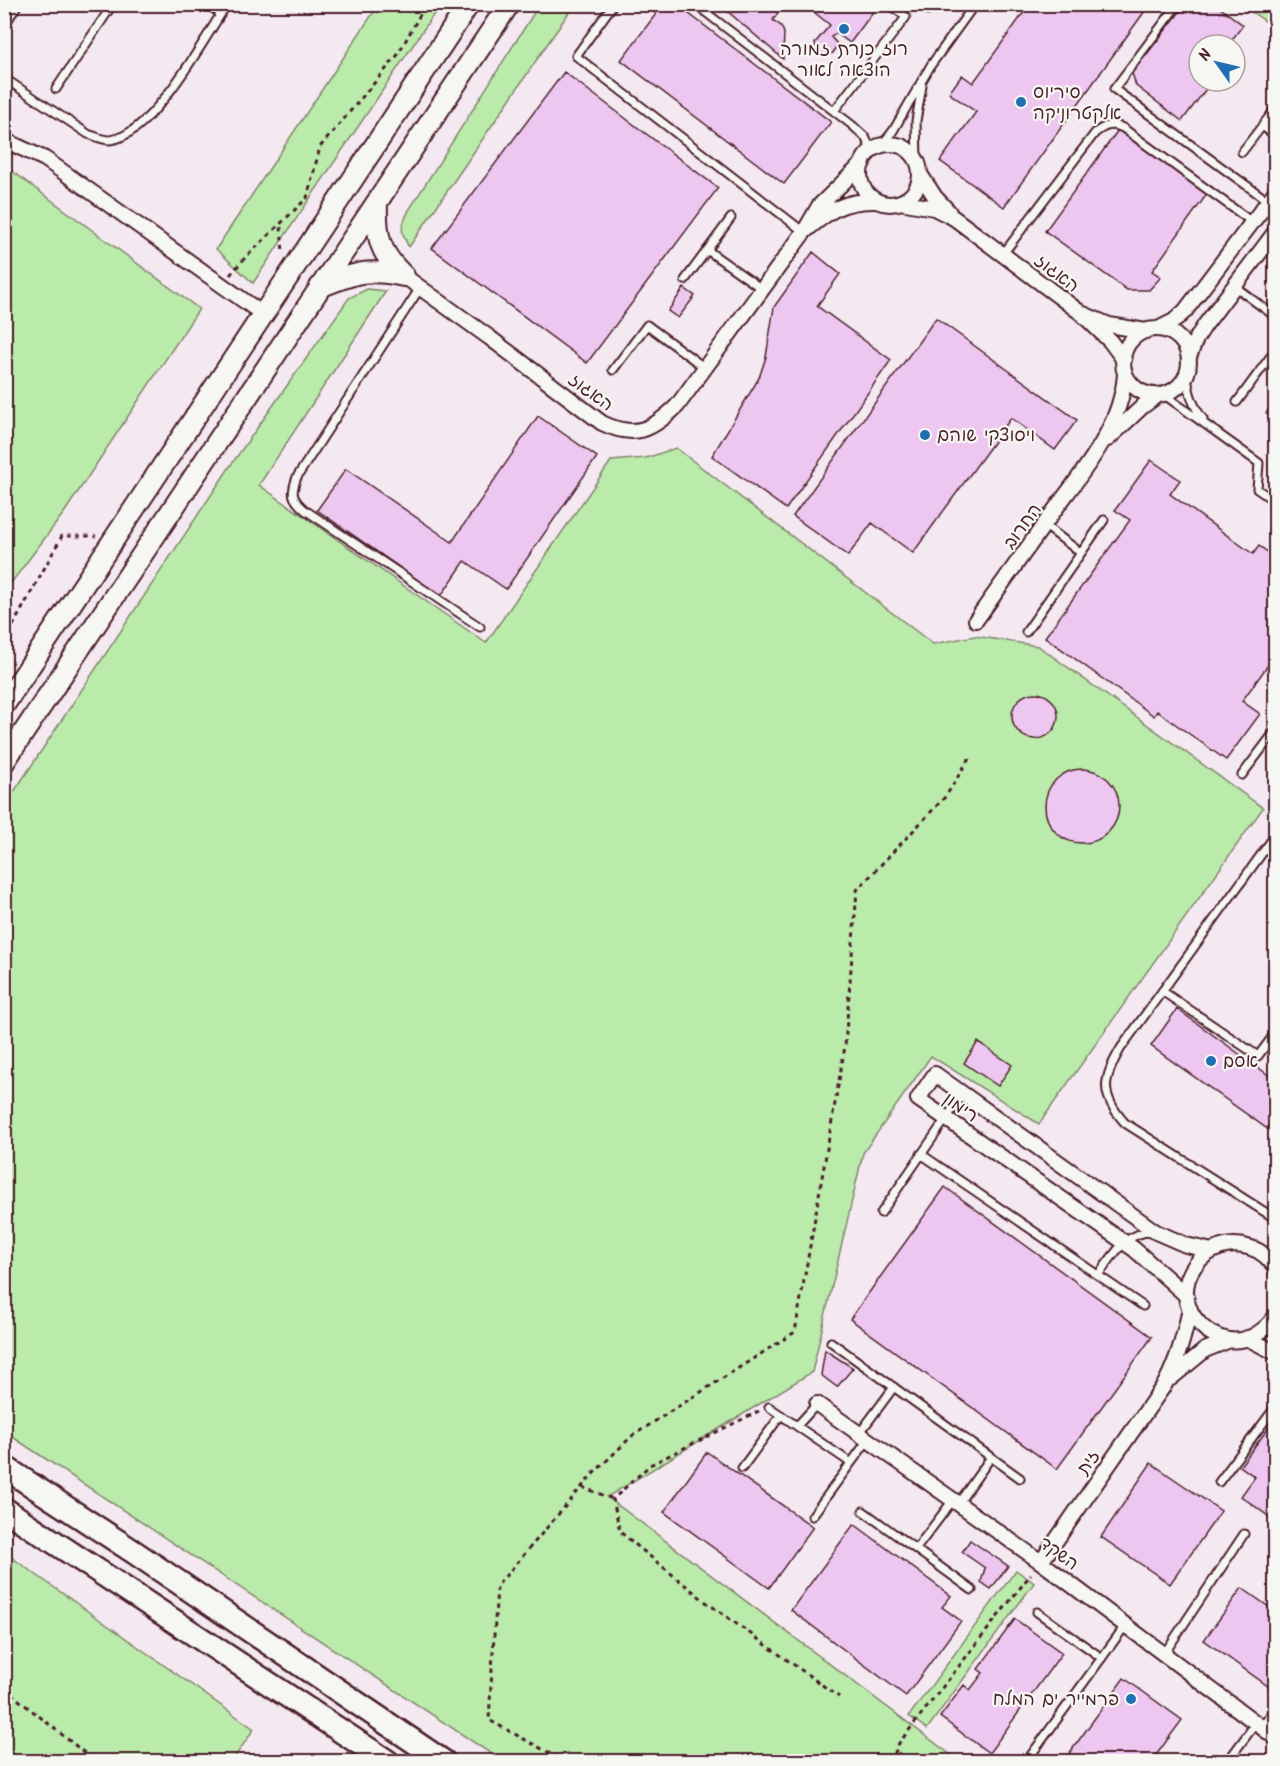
<svg xmlns="http://www.w3.org/2000/svg" width="1280" height="1766" font-family="Kalam,'Playpen Sans Hebrew',sans-serif">
  <rect width="100%" height="100%" fill="#f4e8f1"/>
  <filter id="ink" filterUnits="userSpaceOnUse"><feTurbulence type="fractalNoise" baseFrequency=".0167" numOctaves="2"/><feDisplacementMap in="SourceGraphic" scale="12" xChannelSelector="R" yChannelSelector="G"/><feConvolveMatrix kernelMatrix="1 2 1 2 8 2 1 2 1" color-interpolation-filters="sRGB"/></filter>
  <g filter="url(#ink)">
    <path fill="#baebab" stroke="#82856b" stroke-width="1.5" d="M379,4l61,1 -187,278 -37,-34z
      M539,5h35l-165,242c-10,-17 -8,-20 0,-37z
      M1242,5h33v23z
      M5,166l194,143 -133,201 -61,81z
      M367,289l19,2 -127,194 227,158 125,-182 35,-3 30,-10 257,196 42,-8 63,10 225,162 -224,316 -108,-68 -68,97 -51,219 -205,125 352,264h-457l-497,-329 -1,-625 227,-342 118,-167z
      M4,1552l250,177 -22,32h-227z
      M1016,1570l18,13 -107,146 -18,-13z"/>
    <path fill="#eec7f0" stroke="#4a1f2b" stroke-width="1.5" d="M655,4h21l155,118 -47,62 -163,-124 35,-46 -5,-4z
      M719,4h65l-11,16 8,6 3,7 -1,26z
      M804,4h67l5,4 -26,35 -14,-10 -5,4 6,7 -4,9 -9,2 -7,-4 -2,-8 15,-18z
      M1030,4h120l-146,203 -64,-46 36,-49 -27,-19 13,-18 11,8z
      M1186,4h29l28,21 -12,16 7,5 -3,4v-5h-36v36h13l-30,40 -46,-35 -4,-13z
      M564,72l154,116 -131,175 -155,-115z
      M1118,130l89,64 -55,77 9,6 -12,13h-22l-82,-59z
      M813,252l27,22 -23,32 74,54 -105,149 -74,-53 47,-78 7,-21 8,-50z
      M684,288l11,8 -17,22 -10,-7z
      M936,318l141,102 -22,30 -44,-32 -98,135 -41,-30 -24,33 -55,-40z
      M1276,401v20l-10,-8z
      M538,416l59,41 -91,132 -41,-28 -24,35 -124,-86 29,-41 106,73z
      M1151,460l29,20 -10,14 83,60 6,-8 17,12v96l-34,47 18,13 -34,46 -69,-49 -3,5 -109,-79 85,-117 -15,-10z
      M1012 716a23 23 0 1 1 46 0a23 23 0 1 1-46 0Z
      M1045 806a37 37 0 1 1 74 0a37 37 0 1 1-74 0Z
      M1177,1009l97,70 2,-3v59l-125,-89z
      M978,1042l34,23 -14,21 -34,-23z
      M945,1187l207,150 -95,132 -207,-150z
      M825,1350l28,18 -16,19 -16,-12z
      M1276,1418v102l-1,1 -34,-25 14,-19 -15,-11z
      M707,1452l106,75 -44,61 -105,-76z
      M1151,1463l70,48 -51,73 -69,-47z
      M854,1524l97,72 -9,11 19,14 -55,75 -115,-86z
      M970,1540l38,26 -17,23 -10,-7 4,-14 -23,-16z
      M1242,1588l34,24v73l-4,4 -68,-49z
      M1015,1619l47,34 -73,100 -49,-36 24,-32 6,5 13,-17 -5,-4z
      M1124,1678l58,42 -31,42h-88z"/>
    <g fill="none" stroke-linecap="round" stroke-linejoin="round">
      <g stroke="#4a1f2b" stroke-width="11">
        <path id="lane" d="M207,4l14,10
          M695,4l157,121 13,12 7,14
          M1178,4l-64,85 154,112
          M612,6l-36,50 228,176
          M928,10l4,-6
          M4,26l14,-22
          M4,78l84,56c7,2 14,6 22,6 42,-4 95,-102 117,-136
          M56,89l57,-85
          M834,111l72,-94 -17,-13
          M1262,126l14,10
          M881,146l12,-15 38,-66 44,-61
          M1242,152l34,-44
          M917,160l-1,-39 6,-35
          M707,250l55,39
          M1003,254l92,-121c10,-8 17,-10 28,-5l129,94
          M685,280l46,-62
          M1234,286l42,31
          M420,288l-123,189c-6,16 -6,21 8,33l175,117
          M613,370l34,-45 58,43
          M1187,374c1,17 5,31 16,45
          M1163,394l96,69 -2,26 19,13
          M1237,402l39,-53
          M1044,525l37,28
          M1026,632l78,-112
          M1242,775l34,-45
          M1276,834l-155,214c-18,31 -22,46 4,75l151,96
          M1162,991l96,65 18,-24
          M921,1154l222,152
          M881,1213l82,-119
          M1098,1275c15,-18 27,-43 53,-43
          M831,1342l189,136
          M769,1407l82,56
          M797,1426l20,-22
          M859,1434l35,-47
          M742,1468l39,-53
          M1219,1482l57,-76
          M958,1504l33,-47
          M863,1511l109,79
          M812,1516l56,-76
          M916,1549l37,-49
          M1037,1612l65,46
          M1164,1654l80,-120
          M1262,1727l14,-20
          M1026,1762l99,-136
          M1227,1762l29,-39"/>
      </g>
      <g stroke="#4a1f2b" stroke-width="18">
        <path id="street" d="M4,140l41,19 219,156
          M860 174a30 30 0 1 1 60 0a30 30 0 1 1-60 0Z
          M863,163l-44,43 -15,26c25,-21 38,-32 72,-31
          M920,174l15,23 14,15
          M900,202l34,6 20,10 127,95
          M404,276l86,62 112,85c33,16 50,7 75,-17l127,-174
          M1158,329l16,-8 11,-10 91,-120
          M1123 362a33 33 0 1 1 66 0a33 33 0 1 1-66 0Z
          M1189,357l7,-18 9,-14 71,-94
          M1124,360l-14,-19 -29,-28 28,12 37,6
          M1108,439l35,-33 15,-11
          M976,620c25,-35 50,-70 75,-105 31,-43 70,-86 74,-141
          M1276,1268c-7,-9 -14,-17 -25,-20 -26,-9 -54,5 -63,31 -9,29 14,56 41,61 19,3 36,-9 47,-24
          M1187,1296l-53,-47 -216,-150 17,-25 221,158 30,13 26,6
          M1247,1338l29,15
          M1171,1378l34,-28 25,-10
          M817,1404l224,158 235,176
          M1041,1562l124,-178c13,-25 19,-48 25,-75"/>
      </g>
      <g stroke="#4a1f2b" stroke-width="24">
        <path id="secondary" d="M377,203c-1,33 2,50 27,73
          M320,287c34,-14 47,-19 84,-11
          M4,705l465,-701
          M4,762l505,-758"/>
      </g>
      <g stroke="#4a1f2b" stroke-width="27">
        <path id="primary" d="M4,1467l130,85 310,210
          M4,1509l384,253"/>
      </g>
      <path stroke="#4a1f2b" stroke-width="3" stroke-dasharray="4.5 4.5" stroke-linecap="butt" d="M281,227l2,26
        M230,275l14,-16 63,-61 13,-51 77,-91 29,-52
        M4,642l58,-106h34
        M759,1411l-109,54 -37,34 7,33 86,70 133,95
        M582,1487l31,12
        M4,1688l92,74
        M566,1762l-77,-42 8,-134 95,-111 40,-39 163,-104 50,-286 12,-156 89,-94 24,-39
        M891,1762l8,-19 132,-169"/>
      <use href="#lane" stroke="#f6f6f2" stroke-width="7"/>
      <use href="#street" stroke="#f6f6f2" stroke-width="14"/>
      <use href="#secondary" stroke="#f6f6f2" stroke-width="20"/>
      <use href="#primary" stroke="#f6f6f2" stroke-width="22"/>
    </g>
  </g>
  <g fill="#1f6fb2" stroke="#f6f6f2" stroke-width="2">
    <circle cx="844" cy="29" r="6"/>
    <circle cx="1021" cy="102" r="6"/>
    <circle cx="925" cy="435" r="6"/>
    <circle cx="1211" cy="1061" r="6"/>
    <circle cx="1131" cy="1699" r="6"/>
  </g>
  <g text-anchor="middle" stroke-width="4.5" stroke-linejoin="round" paint-order="stroke">
    <g font-size="18" fill="#4a1f2b" stroke="#f6f6f2" text-anchor="start">
      <text x="844" y="55" text-anchor="middle">רוז כנרת זמורה<tspan x="844" dy="21">הוצאה לאור</tspan></text>
      <text x="1033" y="98">סיריוס<tspan x="1033" dy="21">אלקטרוניקה</tspan></text>
      <text x="937" y="441">ויסוצקי שוהם</text>
      <text x="1223" y="1067">אסם</text>
      <text x="1119" y="1705" text-anchor="end">פרמייר ים המלח</text>
    </g>
    <g font-size="18" fill="#4a1f2b" stroke="#f6f6f2">
      <text transform="translate(1057 273) rotate(37)" y="6">האגוז</text>
      <text transform="translate(591 392) rotate(36)" y="6">האגוז</text>
      <text transform="translate(1022 526) rotate(-54)" y="6">החרוב</text>
      <text transform="translate(961 1107) rotate(35)" y="6">רימון</text>
      <text transform="translate(1088 1462) rotate(-55)" y="6">זית</text>
      <text transform="translate(1059 1553) rotate(36)" y="6">השקד</text>
    </g>
  </g>
  <rect width="1280" height="1766" fill="none" stroke="#f6f6f2" stroke-width="24"/>
  <rect x="12" y="12" width="1256" height="1742" fill="none" stroke="#4a1f2b" stroke-width="2" filter="url(#ink)"/>
  <g transform="translate(1217 63) rotate(304)"><circle r="28" fill="#f6f6f2" stroke="#b1a0a2" stroke-width="1.5"/>
  <path d="M0-4.5L10 22L0 15L-10 22Z" fill="#1f6fb2"/>
  <text y="-9" font-size="16" font-weight="bold" text-anchor="middle" fill="#4a1f2b">N</text>
  </g>
</svg>
